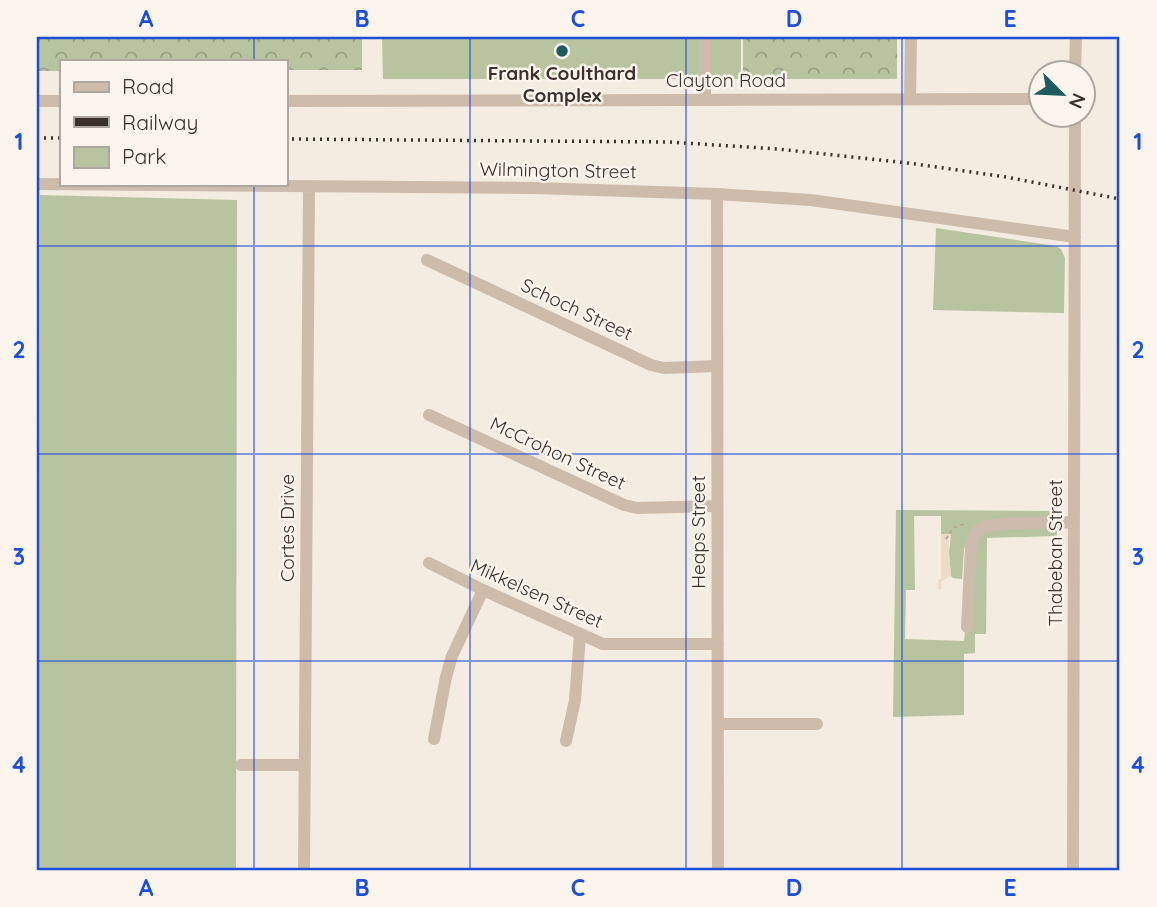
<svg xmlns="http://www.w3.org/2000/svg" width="1157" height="907" font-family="Quicksand,sans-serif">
  <defs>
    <pattern id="forest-crowns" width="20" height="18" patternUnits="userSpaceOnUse" patternTransform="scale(1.75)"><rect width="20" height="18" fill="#b8c4a0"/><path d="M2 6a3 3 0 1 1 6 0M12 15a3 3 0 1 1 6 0" fill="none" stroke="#97a083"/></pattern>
  </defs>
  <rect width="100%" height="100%" fill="#f4ebe1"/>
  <path fill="#b8c4a0" d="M382,37h359v42h-358z
    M40,195l197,5 -1,670h-198z
    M936,228l120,18 5,3 4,9 -1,55 -131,-3z
    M896,510l157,1v9h-50l-35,18 -4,11 -2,30 -9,-1 -2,-2 -2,-23 2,-19h-10v-18h-27l1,74h-9l-1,49 59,2 10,-98 11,-13 50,-3 22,2v7l-70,2 -1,96h-11v19l-11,1v61l-71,2z"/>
  <path fill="url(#forest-crowns)" d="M37,37h325v33h-77v-9h-224v10h-24z
    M743,37h154v42h-154z
    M37,286h2l-1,186h-1z"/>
  <path fill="#ecdcc8" d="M941,534h10l-2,5v14l2,23 -9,5 -1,8h-3v-9l3,-1z"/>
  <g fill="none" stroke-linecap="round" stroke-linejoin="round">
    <path stroke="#b9a596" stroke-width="2" stroke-dasharray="3.5 3.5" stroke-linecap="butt" d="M946,539l7,-11 14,-5"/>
    <path stroke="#cdbbac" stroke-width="12" d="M705,37v62
      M1075,74l1,-37
      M910,99l1,-62
      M37,101h24
      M285,101l757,-2
      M37,184l498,4 182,6 94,6 264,37
      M717,194l1,676
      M427,260l224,105 13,3 53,-2
      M429,415l195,90 13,3 80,-2
      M429,563l54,27 120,54h115
      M967,627l4,-80c1,-8 4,-15 11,-19 12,-7 74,-5 92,-6
      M719,724h98
      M434,739l12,-62 6,-21 31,-66
      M566,741l9,-41 5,-65
      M241,765h64
      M304,870l5,-684
      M1073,870l2,-754"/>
    <path stroke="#3b302b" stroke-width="3.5" stroke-dasharray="2 5" stroke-linecap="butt" d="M37,138h24
      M285,139l384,3 109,7 130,14 98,14 114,22"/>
  </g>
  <path fill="none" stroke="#1d4ed8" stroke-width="2" stroke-opacity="0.55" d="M254,37v24M470,37v833M686,37v833M902,37v833M254,184v686M37,246h1083M37,454h1083M37,661h1083"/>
  <circle fill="#1f5a5e" stroke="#fbf5ee" stroke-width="2.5" cx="562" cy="51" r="7"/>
  <g text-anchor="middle" stroke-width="5" stroke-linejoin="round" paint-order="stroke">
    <g font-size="19" font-weight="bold" fill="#3b302b" stroke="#fbf5ee">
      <text x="562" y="80">Frank Coulthard<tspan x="562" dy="22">Complex</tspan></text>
    </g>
    <g font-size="19" fill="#3b302b" stroke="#fbf5ee">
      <text x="726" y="87">Clayton Road</text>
      <text transform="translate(558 170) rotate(1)" y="7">Wilmington Street</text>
      <text transform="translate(577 309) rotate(25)" y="7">Schoch Street</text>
      <text transform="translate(558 453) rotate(25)" y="7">McCrohon Street</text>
      <text transform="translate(287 528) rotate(-90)" y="7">Cortes Drive</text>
      <text transform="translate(698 532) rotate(-90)" y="7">Heaps Street</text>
      <text transform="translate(1055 553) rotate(-90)" y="7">Thabeban Street</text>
      <text transform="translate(537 593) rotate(24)" y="7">Mikkelsen Street</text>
    </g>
  </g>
  <rect width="1157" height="907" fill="none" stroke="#fbf5ee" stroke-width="77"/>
  <rect x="60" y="60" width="228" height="126" fill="#fbf5ee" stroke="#aea6a0" stroke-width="2"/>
  <rect x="74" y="82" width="35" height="10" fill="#cdbbac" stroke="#aea6a0" stroke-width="2"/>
  <text x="122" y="94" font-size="21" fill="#3b302b">Road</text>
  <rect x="74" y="117" width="35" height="10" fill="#3b302b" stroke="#aea6a0" stroke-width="2"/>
  <text x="122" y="130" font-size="21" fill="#3b302b">Railway</text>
  <rect x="74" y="147" width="35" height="21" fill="#b8c4a0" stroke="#aea6a0" stroke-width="2"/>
  <text x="122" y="164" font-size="21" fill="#3b302b">Park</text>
  <g transform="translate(1062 94) rotate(114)"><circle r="33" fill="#fbf5ee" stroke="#aea6a0" stroke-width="2"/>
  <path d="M0-5L12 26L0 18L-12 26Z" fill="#1f5a5e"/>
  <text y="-10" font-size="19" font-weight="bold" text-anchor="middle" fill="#3b302b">N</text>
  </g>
  <rect x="38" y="38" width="1080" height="831" fill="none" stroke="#1d4ed8" stroke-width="2.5"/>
  <g font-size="23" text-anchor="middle" font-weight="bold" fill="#1d4ed8">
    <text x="146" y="27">A</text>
    <text x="362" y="27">B</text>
    <text x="578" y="27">C</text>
    <text x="794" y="27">D</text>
    <text x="1010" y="27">E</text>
    <text x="19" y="150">1</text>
    <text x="1138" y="150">1</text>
    <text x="19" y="358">2</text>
    <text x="1138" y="358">2</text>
    <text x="19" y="565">3</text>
    <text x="1138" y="565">3</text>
    <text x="19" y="773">4</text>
    <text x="1138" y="773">4</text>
    <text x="146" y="896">A</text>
    <text x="362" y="896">B</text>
    <text x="578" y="896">C</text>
    <text x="794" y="896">D</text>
    <text x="1010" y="896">E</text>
  </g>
</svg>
